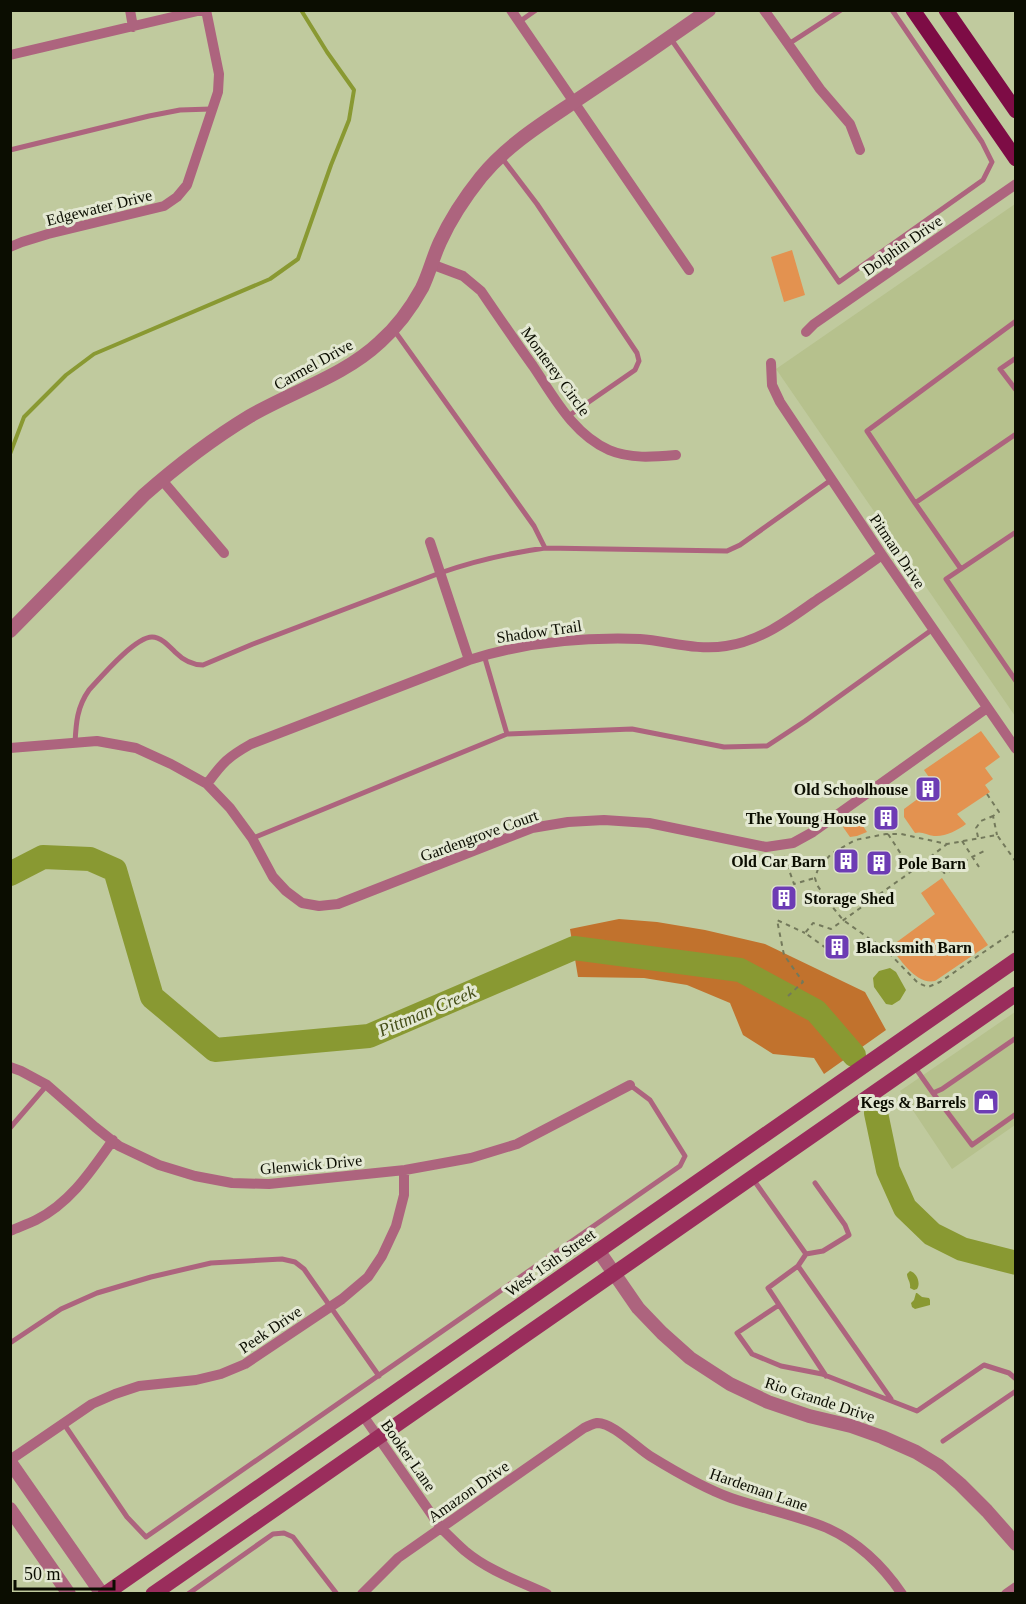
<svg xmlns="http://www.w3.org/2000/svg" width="1026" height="1604" font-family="'Times New Roman',serif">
  <rect width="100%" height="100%" fill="#c0ca9e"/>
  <path fill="#b6c18d" d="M1015,204v512l-239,-347z
    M1015,1012v113l-63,44 -52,-78z"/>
  <path fill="#e39250" d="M792,250l13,45 -21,7 -13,-45z
    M981,731l19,26 -15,11 8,11 -8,6 5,7 -33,22 9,10c-8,6 -21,13 -32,12 -7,-1 -12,-5 -19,-3l-11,-16v-8l19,-14 2,2 12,-8 -13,-19z
    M857,817l10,15 -10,4 -7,1 -7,-10z
    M942,878l46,67 -53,36c-19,4 -34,-21 -45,-34l45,-33 -14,-21z"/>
  <path fill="#c1722d" d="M619,919l38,3 48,8 60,14 100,48 21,38 -62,44 -10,-16 -41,-4 -30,-19 -13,-32 -43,-18 -43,-7 -66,-1 -8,-48z"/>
  <path fill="#899932" d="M890,968l6,4 10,18 -6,10 -8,5 -6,-1 -12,-17 -1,-9 6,-7z
    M910,1271c7,2 11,12 7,18l-3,1 -4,-2c1,-6 -3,-9 -3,-14z
    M916,1293h1l5,4 7,1 1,2v5l-15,4 -3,-2 -1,-4 3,-3z"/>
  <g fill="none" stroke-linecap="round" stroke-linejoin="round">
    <path stroke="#899932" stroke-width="4" d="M10,454l14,-37 42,-42 28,-21 176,-75 28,-20 33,-94 18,-45 5,-30 -27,-38 -26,-42"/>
    <path stroke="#899932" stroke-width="24" d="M10,874l33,-17 47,2 25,11 37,127 63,53 154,-14 205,-88 166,22 76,41 38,44
      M876,1113l12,57 17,38 27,26 30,15 54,14"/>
    <path stroke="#73795b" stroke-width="2" stroke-dasharray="4.5 4.5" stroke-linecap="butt" d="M987,794l12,18 -6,4 4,19
      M888,834l24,37
      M978,837l-2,-9 5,-7 12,-5
      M962,841l17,26
      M784,856l10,28 21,-6
      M931,856l14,18 27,-17 12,-6
      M1016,862l-19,-27 -50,9 -46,-10h-15l-31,6 -24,14 -13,15 -3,9 2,7 13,19 13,16 44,31 31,32 10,4 12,-5 76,-52
      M826,948l-21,-15 8,-10 18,6 81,-58 35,-27
      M788,996l15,-14 -19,-27 -7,-35 28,13"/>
    <path stroke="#ad647e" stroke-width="5" d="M519,22l17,-12
      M671,39l168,243 144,-102 9,-18 -10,-20 -90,-132
      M787,45l54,-35
      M10,150l139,-34 31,-6 31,-1
      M502,158l35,46 100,149 2,8 -4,9 -68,47
      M394,330l140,196 11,22
      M1016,358l-16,11 16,21
      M915,503l-48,-72 149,-110
      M1016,532l-70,47 70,102
      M961,569l-46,-66 101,-69
      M484,655l23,79
      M75,743c1,-20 2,-36 14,-53 12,-13 46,-53 63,-53 9,0 17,9 23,15 8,8 16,13 28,13l50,-21 187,-71c34,-12 70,-20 105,-25l182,3 13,-6 91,-65
      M253,838l254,-104 125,-5 92,18 43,-1 38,-25 128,-92
      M914,1066l19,27 9,-4 74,-51
      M933,1093l39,52 44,-31
      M10,1128l37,-43
      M753,1179l53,75
      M815,1183l30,42 4,10 -26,16 -17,3 -8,12 93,133
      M798,1266l-30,22 58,88
      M779,1305l-42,28 15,21 29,12 41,8 95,37 67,-46 25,8 7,6
      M10,1343l51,-34 36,-16 54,-16 60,-14 71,-4 13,3 9,7 75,107
      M64,1424l63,93 19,20 534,-371 5,-10 -35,-56 -20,-15
      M943,1441l73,-50
      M188,1594l85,-60 11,-1 9,4 44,57"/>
    <path stroke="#ad647e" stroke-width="10" d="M130,10l3,17
      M511,10l178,260
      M764,10l56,79 30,35 10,26
      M10,55l192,-45
      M10,247l12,-5 26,-8 116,-28 13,-9 10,-12 31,-93 1,-18 -13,-64
      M431,264l32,12 18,15c17,25 34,50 52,75 21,31 40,68 76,84 21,9 44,7 67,5
      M806,332l8,-8 202,-140
      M771,363l1,22 8,17 102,153 134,194
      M161,479l63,74
      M430,542l39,118
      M10,748l87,-7 39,7 35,16 36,20 23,24 22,30 21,39 13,14 16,12 17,3 19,-2 194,-76 36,-6 36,-2 45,3 117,24 27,-4 20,-11 174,-124
      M207,784c16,-22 21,-27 44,-40l218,-84c56,-18 112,-23 171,-21 28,2 57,12 86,7 35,-5 64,-27 92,-47 22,-14 43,-29 64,-44
      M10,1067l11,4 26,14 48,42 24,19 40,19 36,11 37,7 37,1 136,-14 66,-12 46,-14 113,-59
      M10,1231c9,-4 18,-7 26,-11 35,-18 55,-49 77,-80
      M362,1414l79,114c8,8 16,16 24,23 24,20 54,30 82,43
      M10,1460l82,-56 23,-10 24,-8 57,-6 25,-6 24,-10 97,-65 26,-22 14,-21 14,-30 8,-31v-19l1,-6
      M362,1594l36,-36 186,-130c4,-2 8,-4 13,-5 15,-1 40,25 53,33 26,16 53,32 81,42 32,11 65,17 96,30 31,14 56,38 75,66
      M1006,1594l10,-7"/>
    <path stroke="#ad647e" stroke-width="14" d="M10,631l134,-136c33,-29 68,-56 106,-79 43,-25 94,-40 130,-74 17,-15 31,-34 42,-54 7,-14 11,-31 18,-46 11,-24 25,-45 41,-65 27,-33 62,-54 96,-77 44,-29 88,-59 132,-90
      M598,1250l40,58 24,25 28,25 40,26 38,18 41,14 42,10 31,11 34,15 23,14 21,18 27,27 29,33
      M10,1462l92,132
      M10,1509l59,85"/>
    <path stroke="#9a2d5c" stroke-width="15" d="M105,1594l911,-634
      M153,1594l863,-600"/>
    <path stroke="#7d0c45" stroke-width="15" d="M913,10l103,149
      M946,10l70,101"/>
  </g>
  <defs>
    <g id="building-square" transform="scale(1.35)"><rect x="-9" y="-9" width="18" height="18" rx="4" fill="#6d3cb4" stroke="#e3e8d2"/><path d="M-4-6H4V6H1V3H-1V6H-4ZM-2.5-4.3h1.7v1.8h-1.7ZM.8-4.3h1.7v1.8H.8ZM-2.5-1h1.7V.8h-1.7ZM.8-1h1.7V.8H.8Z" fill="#fff"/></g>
    <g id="shop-square" transform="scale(1.35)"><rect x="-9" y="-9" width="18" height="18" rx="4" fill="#6d3cb4" stroke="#e3e8d2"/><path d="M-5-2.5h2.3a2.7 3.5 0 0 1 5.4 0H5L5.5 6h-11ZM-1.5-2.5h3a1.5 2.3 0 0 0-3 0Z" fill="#fff"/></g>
  </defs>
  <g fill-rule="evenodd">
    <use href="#building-square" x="928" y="789"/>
    <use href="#building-square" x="886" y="818"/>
    <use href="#building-square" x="846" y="861"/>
    <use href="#building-square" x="879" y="863"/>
    <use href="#building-square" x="784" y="898"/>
    <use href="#building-square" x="837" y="947"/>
    <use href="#shop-square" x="986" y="1102"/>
  </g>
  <g text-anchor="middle" stroke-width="6" stroke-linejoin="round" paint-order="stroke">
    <g font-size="16" fill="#0b0d01" stroke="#e3e8d2">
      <text transform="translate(99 207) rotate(-14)" y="6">Edgewater Drive</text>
      <text transform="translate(902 245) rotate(-35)" y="6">Dolphin Drive</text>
      <text transform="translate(313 364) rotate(-29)" y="6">Carmel Drive</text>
      <text transform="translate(556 371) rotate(54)" y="6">Monterey Circle</text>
      <text transform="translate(898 551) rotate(56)" y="6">Pitman Drive</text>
      <text transform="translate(539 631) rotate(-8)" y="6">Shadow Trail</text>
      <text transform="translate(479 835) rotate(-20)" y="6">Gardengrove Court</text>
      <text transform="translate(311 1164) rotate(-5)" y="6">Glenwick Drive</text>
      <text transform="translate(550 1262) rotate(-35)" y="6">West 15th Street</text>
      <text transform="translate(270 1329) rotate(-34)" y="6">Peek Drive</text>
      <text transform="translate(820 1399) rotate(18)" y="6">Rio Grande Drive</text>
      <text transform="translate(409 1455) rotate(55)" y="6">Booker Lane</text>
      <text transform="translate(759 1489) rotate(19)" y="6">Hardeman Lane</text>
      <text transform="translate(468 1491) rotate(-35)" y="6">Amazon Drive</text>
    </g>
    <g font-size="16" font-weight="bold" fill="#0b0d01" stroke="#e3e8d2" text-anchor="end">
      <text x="908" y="795">Old Schoolhouse</text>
      <text x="866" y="824">The Young House</text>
      <text x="826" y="867">Old Car Barn</text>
      <text x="898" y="869" text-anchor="start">Pole Barn</text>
      <text x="804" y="904" text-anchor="start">Storage Shed</text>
      <text x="856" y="953" text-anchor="start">Blacksmith Barn</text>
      <text x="966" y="1108">Kegs &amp; Barrels</text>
    </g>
    <g font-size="18" font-style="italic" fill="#454e18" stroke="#e3e8d2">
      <text transform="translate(427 1011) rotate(-23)" y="6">Pittman Creek</text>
    </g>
  </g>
  <rect width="1026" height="1604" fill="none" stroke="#0b0d01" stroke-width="24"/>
  <path d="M15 1580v9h99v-9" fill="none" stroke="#0b0d01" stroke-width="3"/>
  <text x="24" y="1580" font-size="18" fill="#0b0d01" stroke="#e3e8d2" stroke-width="4.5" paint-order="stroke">50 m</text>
</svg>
